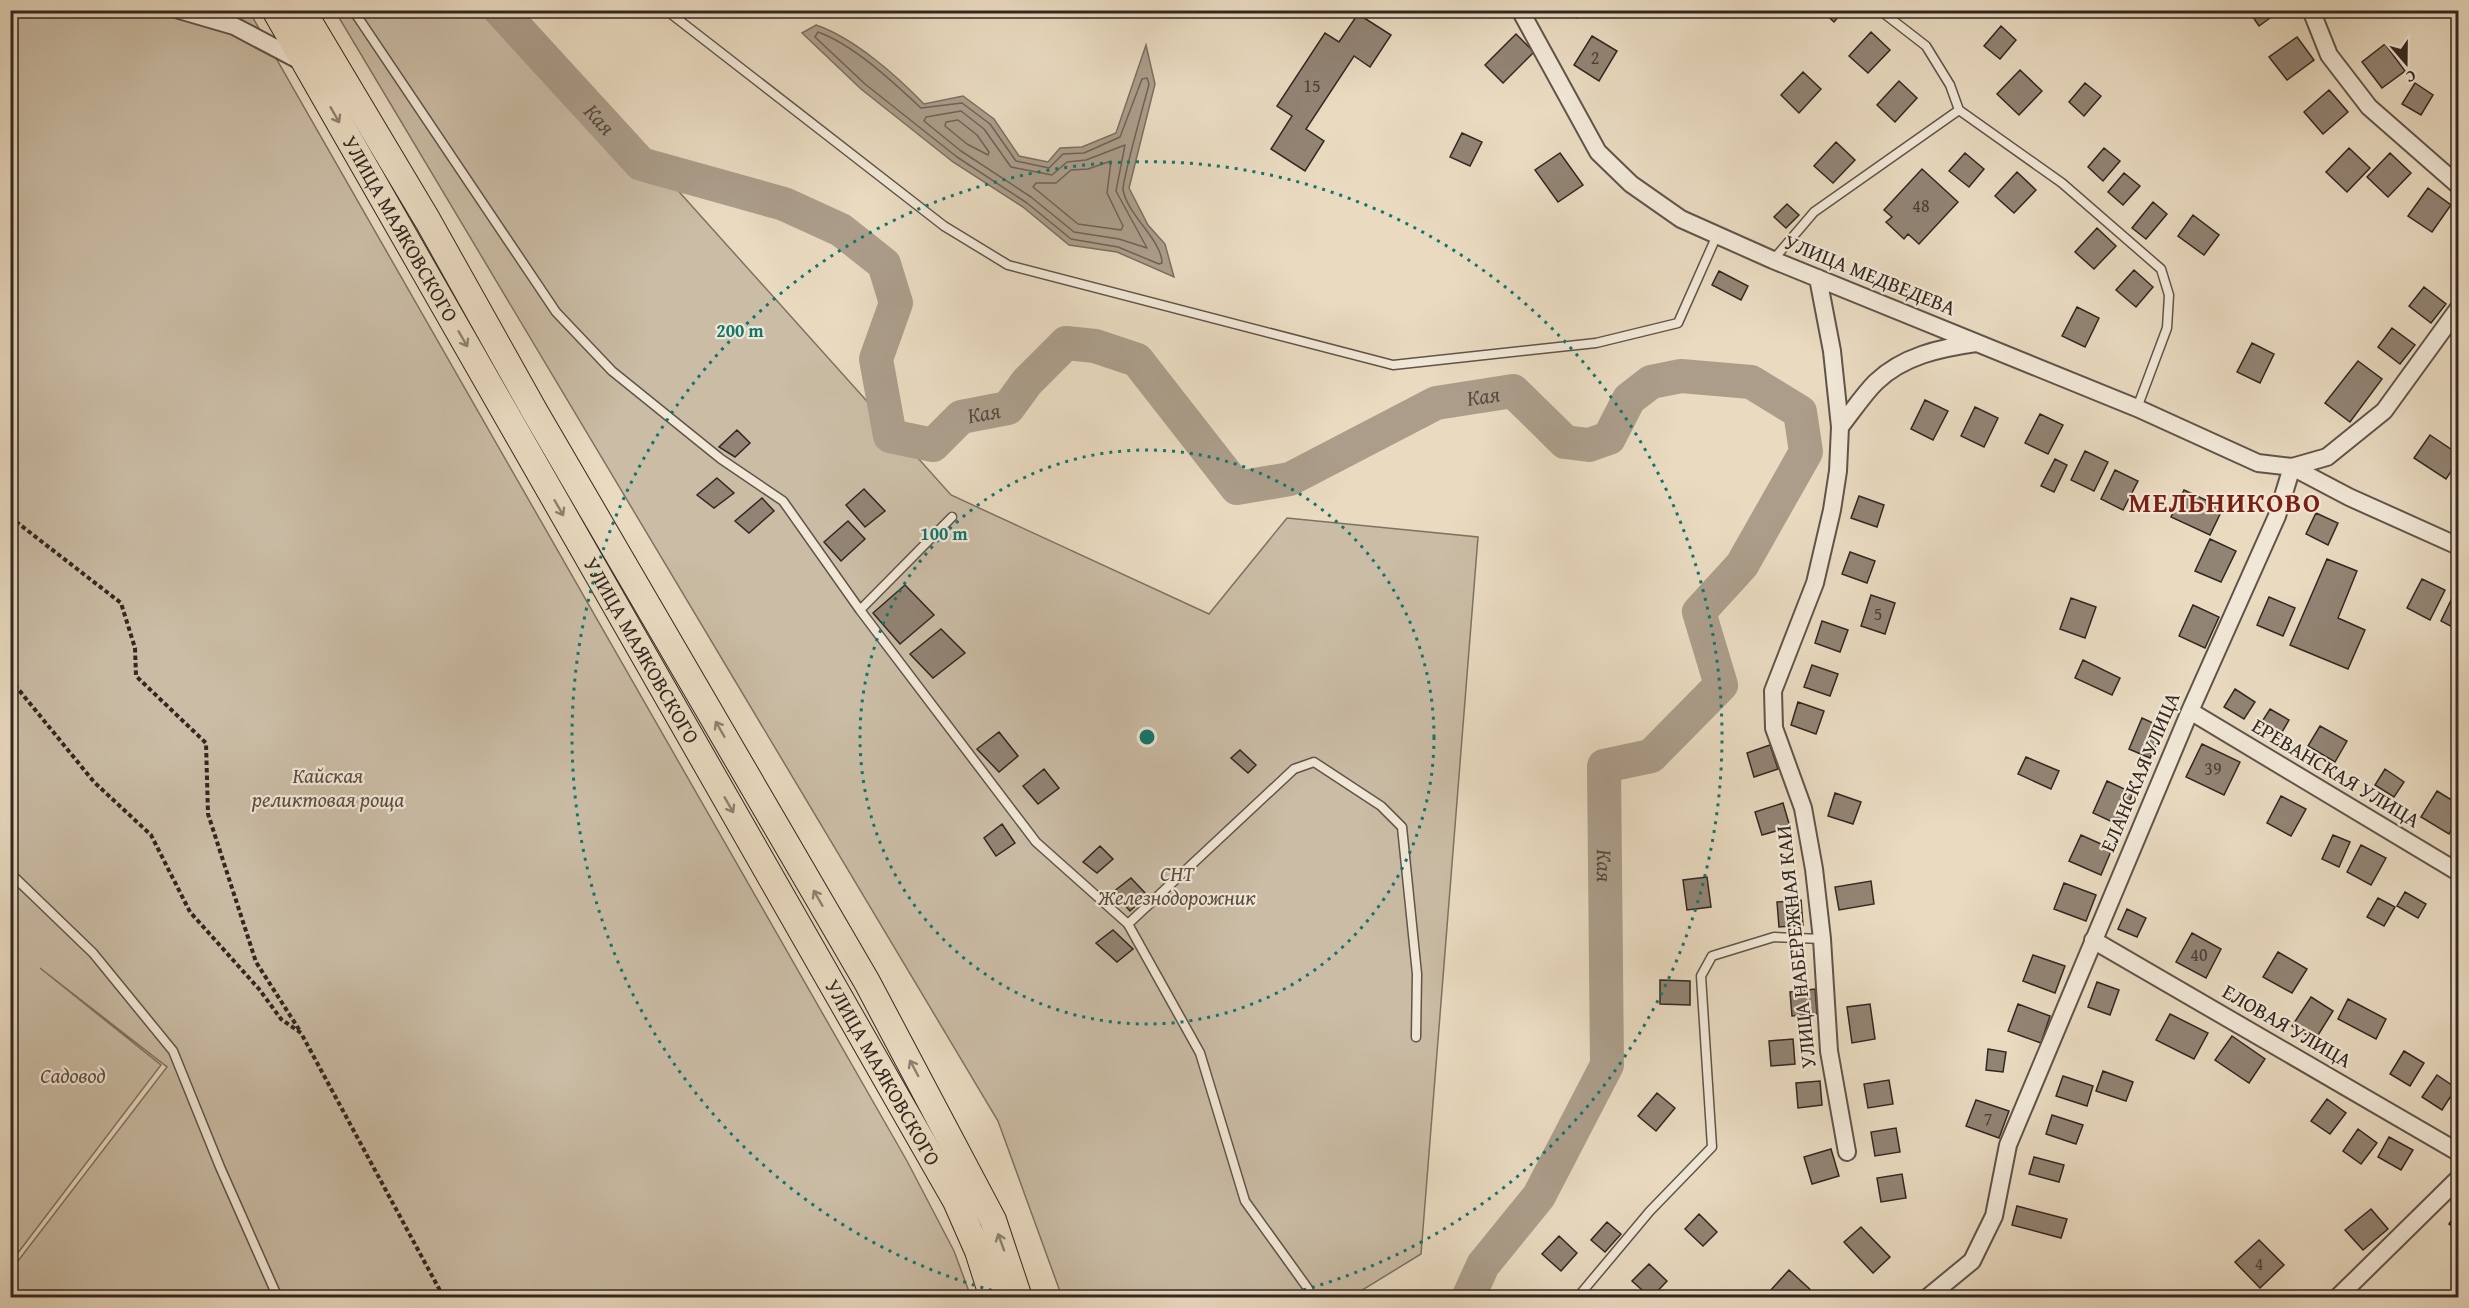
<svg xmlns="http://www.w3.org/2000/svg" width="2469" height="1308" font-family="'Gentium Book Plus',serif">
  <rect width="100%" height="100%" fill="#e9dac0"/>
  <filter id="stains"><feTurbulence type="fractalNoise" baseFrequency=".00333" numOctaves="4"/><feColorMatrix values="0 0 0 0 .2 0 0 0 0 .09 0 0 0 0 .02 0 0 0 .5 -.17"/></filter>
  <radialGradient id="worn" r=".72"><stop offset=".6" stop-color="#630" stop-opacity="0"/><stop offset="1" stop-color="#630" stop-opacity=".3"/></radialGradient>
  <path fill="#cabca5" stroke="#7e7263" stroke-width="1.5" d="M345,10l172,1 434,484 258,119 78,-96 191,19 -57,717 -70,43h-289l-64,-176 -660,-1105z
    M11,11h238l658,1150 47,90 17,46h-960v-27l156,-203 -127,-99 121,97 -150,197z"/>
  <path fill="#ab9d8a" stroke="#7b6e60" stroke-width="1.5" d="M816,25c38,13 80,50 108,79l39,-8 31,23 25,37 29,6 12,-14 22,-1 34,-14 30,-88 9,39 -26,104 19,37 17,19 9,33 -57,-25 -48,-7 -46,-38 -70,-45 -92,-73 -59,-56z"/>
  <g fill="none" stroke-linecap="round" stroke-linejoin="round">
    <path stroke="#6f6256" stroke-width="1.5" d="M818,32c36,13 75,50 103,76l41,-5 28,21 26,37 33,7 14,-14 21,-1 36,-16 22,-58 5,-1 2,6c-4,16 -27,97 -26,106 5,26 39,50 39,73l-3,1 -41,-17 -47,-8 -44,-36 -70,-46 -92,-73 -50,-47z
      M961,111l23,18 27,38 41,8 15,-13 19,-2 39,-15 -9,46 31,57 -28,-9 -45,-7 -43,-35 -70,-46 -37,-30 2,-4z
      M958,120l19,15 12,17 -1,3 -21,-11 -22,-18 1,-4z
      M1111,161l-4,32 16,33 -2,4 -43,-6 -45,-37 3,-4h20l15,-13 17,-1z"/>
    <path stroke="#ab9d8a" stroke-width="34" id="s1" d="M500,10l141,154 143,40 57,26 43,34 12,39 -20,56 14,77 43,9 28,-28 47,-9 19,-26 39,-39 29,3 42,14 100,128 53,-9 146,-76 77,-12 52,51 24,3 20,-7 20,-39 22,-17 30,-6 70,6 49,30 6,40 -64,113 -43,47 22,73 -70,71 -47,10 3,299 -68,131 -56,69 -15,33"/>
  </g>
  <path fill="#928474" stroke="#332721" stroke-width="1.5" d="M1565,10h16l-4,8z
    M1821,10h23l-10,12z
    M2248,10h33l-22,16z
    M1358,14l33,21 -21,32 -16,-11 -48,73 18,12 -19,30 -34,-22 21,-33 -15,-10 48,-73 14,9z
    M2001,26l15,14 -16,19 -16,-13z
    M1871,32l19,18 -22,23 -19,-17z
    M1516,34l18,18 -31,31 -18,-18z
    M1592,36l25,15 -18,30 -25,-16z
    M2297,37l17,23 -27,20 -18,-23z
    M2385,44l20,27 -23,17 -20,-26z
    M2020,70l22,21 -23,24 -22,-21z
    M1803,72l18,17 -22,24 -18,-18z
    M1899,81l18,17 -22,24 -18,-17z
    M2085,83l16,13 -17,20 -15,-14z
    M2415,83l18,12 -12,20 -19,-11z
    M2329,90l19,22 -25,22 -19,-22z
    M1462,133l20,9 -12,24 -20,-9z
    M1836,142l19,18 -22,23 -19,-17z
    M2104,148l16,13 -17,20 -15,-14z
    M2349,148l21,20 -23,24 -21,-20z
    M1560,153l23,32 -25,17 -23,-32z
    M1965,153l19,16 -15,18 -20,-16z
    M2390,153l21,20 -23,24 -21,-20z
    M1922,169l36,33 -39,42 -11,-10 -4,5 -18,-17 6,-5 -8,-7z
    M2017,172l19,18 -22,23 -19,-17z
    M2124,173l16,13 -17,19 -15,-13z
    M2428,188l23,17 -19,27 -24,-16z
    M2153,202l14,12 -21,25 -14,-11z
    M1787,204l12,11 -13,13 -12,-11z
    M2193,215l26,20 -15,20 -26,-19z
    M2097,228l19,18 -22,23 -19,-17z
    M2134,270l19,17 -17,20 -20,-17z
    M1719,271l29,15 -7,14 -29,-15z
    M2424,287l22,17 -15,19 -22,-17z
    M2077,307l22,11 -14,29 -23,-11z
    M2392,328l23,17 -15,19 -22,-17z
    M2252,343l22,11 -14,29 -23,-11z
    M2358,361l24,18 -32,43 -25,-19z
    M1925,400l23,11 -15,29 -22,-11z
    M1975,407l23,11 -14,29 -23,-11z
    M2040,414l23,11 -15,29 -23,-11z
    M737,430l13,13 -15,14 -16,-10z
    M2430,435l28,19v7l-12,18 -32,-21z
    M2085,451l23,11 -14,29 -23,-11z
    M2055,459l12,6 -13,27 -13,-6z
    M2115,470l23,11 -15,29 -22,-11z
    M717,478l17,15 -20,15 -17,-13z
    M864,489l21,22 -20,16 -19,-22z
    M2184,490l39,18 -13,27 -39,-18z
    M1859,496l25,9 -7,22 -26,-9z
    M762,498l12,13 -25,22 -14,-12z
    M2316,513l22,10 -10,22 -22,-11z
    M848,521l17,18 -24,22 -17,-19z
    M2210,539l26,12 -15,31 -26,-11z
    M1850,552l25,9 -8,22 -25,-9z
    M2327,559l30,12 -19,47 27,12 -17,39 -58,-24z
    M2422,579l23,11 -15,30 -23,-12z
    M905,585l29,30 -34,29 -27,-31z
    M2455,592l3,1v37l-17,-9z
    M1871,595l24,8 -10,31 -24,-8z
    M2269,597l26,11 -12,28 -26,-11z
    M2071,598l25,9 -11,31 -25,-9z
    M2193,605l26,12 -14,31 -26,-12z
    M1822,621l26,9 -8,22 -25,-9z
    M941,629l24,24 -32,25 -23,-24z
    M2083,660l37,18 -8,17 -37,-17z
    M1812,665l26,9 -8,22 -26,-9z
    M2235,689l20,13 -11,17 -20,-12z
    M1798,702l26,9 -8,23 -25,-9z
    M2270,709l19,11 -11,19 -20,-11z
    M2142,718l22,10 -14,30 -21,-9z
    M2320,726l27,15 -12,21 -27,-16z
    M999,732l19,24 -19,16 -22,-23z
    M2202,744l38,18 -16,33 -38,-18z
    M1770,745l8,24 -24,8 -7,-24z
    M1240,750l16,15 -8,8 -17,-15z
    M2026,757l33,14 -8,18 -33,-15z
    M1044,769l15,19 -21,16 -15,-18z
    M2385,769l19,13 -10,15 -19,-12z
    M2107,781l26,12 -14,32 -26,-12z
    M2437,791l21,13v14l-9,16 -28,-17z
    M1835,793l26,9 -8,22 -25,-8z
    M2281,796l25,13 -15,27 -24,-13z
    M1783,803l7,24 -28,8 -7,-23z
    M1002,824l13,19 -19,13 -12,-18z
    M2081,835l31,14 -11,26 -32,-14z
    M2333,835l17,7 -11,25 -17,-8z
    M2361,845l25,13 -15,27 -24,-13z
    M1100,846l13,13 -16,14 -14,-11z
    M1707,877l4,30 -24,3 -4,-30z
    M1131,878l16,17 -17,16 -17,-19z
    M1871,881l3,23 -35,6 -4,-23z
    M2064,883l32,12 -10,26 -32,-12z
    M2405,892l21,12 -8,14 -21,-12z
    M2378,898l17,9 -11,19 -17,-9z
    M1801,900l2,25 -24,2 -2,-25z
    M2127,909l19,9 -9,19 -19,-8z
    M1113,930l20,19 -16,13 -21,-19z
    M2192,933l29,16 -15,29 -30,-16z
    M2278,952l29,17 -15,24 -29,-16z
    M2033,955l32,11 -10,27 -32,-12z
    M1660,980l30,1v24l-30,-1z
    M2097,982l22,8 -9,25 -22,-8z
    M1815,989l2,25 -25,2 -2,-24z
    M2311,997l22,14 -18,29 -23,-14z
    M2348,999l38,20 -10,20 -38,-20z
    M1870,1004l5,35 -23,4 -5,-36z
    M2018,1004l32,12 -9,27 -33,-12z
    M2170,1014l38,19 -14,26 -38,-19z
    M2232,1036l33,23 -16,24 -34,-23z
    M1793,1039l2,25 -24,2 -2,-25z
    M1988,1049l18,3 -3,20 -17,-2z
    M2404,1051l20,12 -14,23 -20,-12z
    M2103,1071l30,11 -7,19 -30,-10z
    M2437,1075l19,13 -14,22 -20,-13z
    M2063,1076l30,10 -6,20 -31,-10z
    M1889,1080l4,24 -25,4 -4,-24z
    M1820,1081l2,24 -24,3 -2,-25z
    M1657,1093l18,15 -19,23 -18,-15z
    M2327,1099l19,14 -16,21 -19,-13z
    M1976,1100l33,11 -10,27 -33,-12z
    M2052,1115l31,10 -7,19 -30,-10z
    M1896,1128l4,24 -25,4 -4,-24z
    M2358,1129l19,14 -16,21 -18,-13z
    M2389,1137l24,13 -12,20 -23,-13z
    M1831,1149l8,27 -27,8 -8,-27z
    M2034,1157l30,8 -5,17 -30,-8z
    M1902,1174l4,24 -25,4 -4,-24z
    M2017,1206l50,13 -6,19 -49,-13z
    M2371,1209l17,20 -25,21 -18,-20z
    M2458,1210v21l-9,-7z
    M1699,1214l18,18 -14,14 -18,-17z
    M1607,1222l14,12 -16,18 -14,-12z
    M1861,1227l29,30 -17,16 -29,-31z
    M1559,1236l18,17 -16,18 -19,-17z
    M2259,1240l25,25 -24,23 -25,-26z
    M1649,1264l18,17 -16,17 -19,-17z
    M1789,1270l25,23 -4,5h-34l-6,-7z"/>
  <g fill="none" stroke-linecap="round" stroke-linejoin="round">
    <g stroke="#605449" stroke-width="11">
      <path id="service" d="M353,10l203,302 56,59 109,88 62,42 77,109 176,232 92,82 72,129 45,148 64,89
        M666,10l278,216 64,39 385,100 203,-22 82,-20 39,-88
        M1884,10l2,5 40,31 24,39 9,25
        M1773,260l41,-48 145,-102 103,73 99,86 8,26 -2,33 -30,80
        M860,610l92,-93
        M10,873l83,80 80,98 47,116 58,131
        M1128,924l166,-155 20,-7 67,44 21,21 15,147 -1,63
        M1577,1298l73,-87 62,-64 -11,-171 11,-20 62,-19 48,2"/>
    </g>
    <g stroke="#605449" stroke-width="20">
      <path id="minor" d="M179,10l55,16 70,37
        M1520,10l78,142 33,32 50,35 92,41 364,148 121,55 34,4 57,30 109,49
        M2311,10l18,45 40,52 89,78
        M1818,278l14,73 8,76 -2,44 -6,39 -17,73 -42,108 1,37 29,80 11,61 8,70 7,112 18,101
        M1840,427c12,-15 23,-32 36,-45 27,-26 64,-34 100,-39
        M2292,467l35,-10 57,-46 74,-102
        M2190,711l268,161
        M2093,940l365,212
        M1927,1298l45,-37 22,-45 14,-71 182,-434 87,-195 15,-49
        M2337,1298l121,-119"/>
    </g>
    <g stroke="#332721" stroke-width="28">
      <g id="primary">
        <path id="s2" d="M275,10l681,1191 22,50 15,47"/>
        <path d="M302,10l126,211 107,191 332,570 126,238 26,78"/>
      </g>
    </g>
    <path stroke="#332721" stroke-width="4" stroke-dasharray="4.5 3" stroke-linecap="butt" d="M10,517l111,86 14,45 1,28 70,67 2,71 48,148 44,69
      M10,679l84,103 57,53 39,77 69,77 22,30 20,14 143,265"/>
    <use href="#service" stroke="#f1e7d6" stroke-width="8"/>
    <use href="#minor" stroke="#f1e7d6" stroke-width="16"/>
    <use href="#primary" stroke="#e9dac0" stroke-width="26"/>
  </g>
  <defs><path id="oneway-shaft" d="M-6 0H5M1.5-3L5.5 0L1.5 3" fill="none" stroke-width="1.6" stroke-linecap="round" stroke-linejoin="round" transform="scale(1.5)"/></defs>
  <g stroke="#8e8070">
    <use href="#oneway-shaft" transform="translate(335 115) rotate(60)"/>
    <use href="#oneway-shaft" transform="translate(463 339) rotate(60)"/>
    <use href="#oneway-shaft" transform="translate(559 508) rotate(60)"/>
    <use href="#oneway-shaft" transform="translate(720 729) rotate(-120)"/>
    <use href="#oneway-shaft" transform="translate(729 805) rotate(60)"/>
    <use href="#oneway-shaft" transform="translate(818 898) rotate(-120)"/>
    <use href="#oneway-shaft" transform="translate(914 1068) rotate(-118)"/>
    <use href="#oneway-shaft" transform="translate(1001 1242) rotate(-110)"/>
  </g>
  <g fill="none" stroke="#0f766e" stroke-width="3" stroke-dasharray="3 6">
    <circle cx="1147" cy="737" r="287"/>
    <path d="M1018 1297A575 575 0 1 1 1276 1297"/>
  </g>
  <g text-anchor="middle" stroke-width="4.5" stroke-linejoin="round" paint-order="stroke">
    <g font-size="18" fill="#4b3e36">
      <text x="1595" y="64">2</text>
      <text x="1312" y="92">15</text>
      <text x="1921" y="212">48</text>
      <text x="1878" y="620">5</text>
      <text x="2213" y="775">39</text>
      <text x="2199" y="961">40</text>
      <text x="1988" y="1125">7</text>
      <text x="2259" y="1270">4</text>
    </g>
    <g font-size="21" fill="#332721" stroke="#f1e7d6">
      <text dy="7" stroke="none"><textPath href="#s2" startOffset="252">УЛИЦА МАЯКОВСКОГО</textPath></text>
      <text transform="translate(1870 275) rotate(22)" y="7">УЛИЦА МЕДВЕДЕВА</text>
      <text dy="7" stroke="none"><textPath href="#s2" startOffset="738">УЛИЦА МАЯКОВСКОГО</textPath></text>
      <text transform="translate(2140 772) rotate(-67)" y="7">ЕЛАНСКАЯ УЛИЦА</text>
      <text transform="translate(2336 773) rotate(31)" y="7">ЕРЕВАНСКАЯ УЛИЦА</text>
      <text transform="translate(1796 947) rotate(-96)" y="7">УЛИЦА НАБЕРЕЖНАЯ КАИ</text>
      <text transform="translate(2287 1026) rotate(30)" y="7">ЕЛОВАЯ УЛИЦА</text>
      <text dy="7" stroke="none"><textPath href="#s2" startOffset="1224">УЛИЦА МАЯКОВСКОГО</textPath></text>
    </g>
    <g font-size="21" font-style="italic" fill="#594c42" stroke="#f1e7d6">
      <text x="328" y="783">Кайская<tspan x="328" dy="24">реликтовая роща</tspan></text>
      <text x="1177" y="881">СНТ<tspan x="1177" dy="24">Железнодорожник</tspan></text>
      <text x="73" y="1083">Садовод</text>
    </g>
    <g font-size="22" font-style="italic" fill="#574a40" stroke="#f1e7d6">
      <text dy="8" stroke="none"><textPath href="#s1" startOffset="148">Кая</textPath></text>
      <text dy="8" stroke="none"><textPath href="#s1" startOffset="1374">Кая</textPath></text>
      <text dy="8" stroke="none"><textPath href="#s1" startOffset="760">Кая</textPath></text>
      <text dy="8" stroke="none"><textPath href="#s1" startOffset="2310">Кая</textPath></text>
    </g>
    <g font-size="27" font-weight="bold" letter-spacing="1.5" fill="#7a1f14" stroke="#f1e7d6">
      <text x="2225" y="512">МЕЛЬНИКОВО</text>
    </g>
  </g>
  <circle cx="1147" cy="737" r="9" fill="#0f766e" stroke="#f1e7d6" stroke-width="3"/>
  <g font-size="18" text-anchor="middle" font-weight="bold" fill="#0f766e" stroke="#f1e7d6" stroke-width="4.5" stroke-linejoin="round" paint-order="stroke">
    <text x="740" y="337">200 m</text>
    <text x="944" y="540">100 m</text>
  </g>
  <rect width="2469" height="1308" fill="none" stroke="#e9dac0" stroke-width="36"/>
  <rect x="12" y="12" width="2445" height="1284" fill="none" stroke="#332721" stroke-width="3"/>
  <rect x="18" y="18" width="2433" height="1272" fill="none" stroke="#332721" stroke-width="1.5"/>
  <g transform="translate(2406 63) rotate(160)" stroke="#f1e7d6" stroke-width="4.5" paint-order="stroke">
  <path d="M0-4.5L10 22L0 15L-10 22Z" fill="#332721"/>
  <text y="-9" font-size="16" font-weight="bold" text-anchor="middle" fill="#332721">С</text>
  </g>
  <rect width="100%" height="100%" filter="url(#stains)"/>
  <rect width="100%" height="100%" fill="url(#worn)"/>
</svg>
